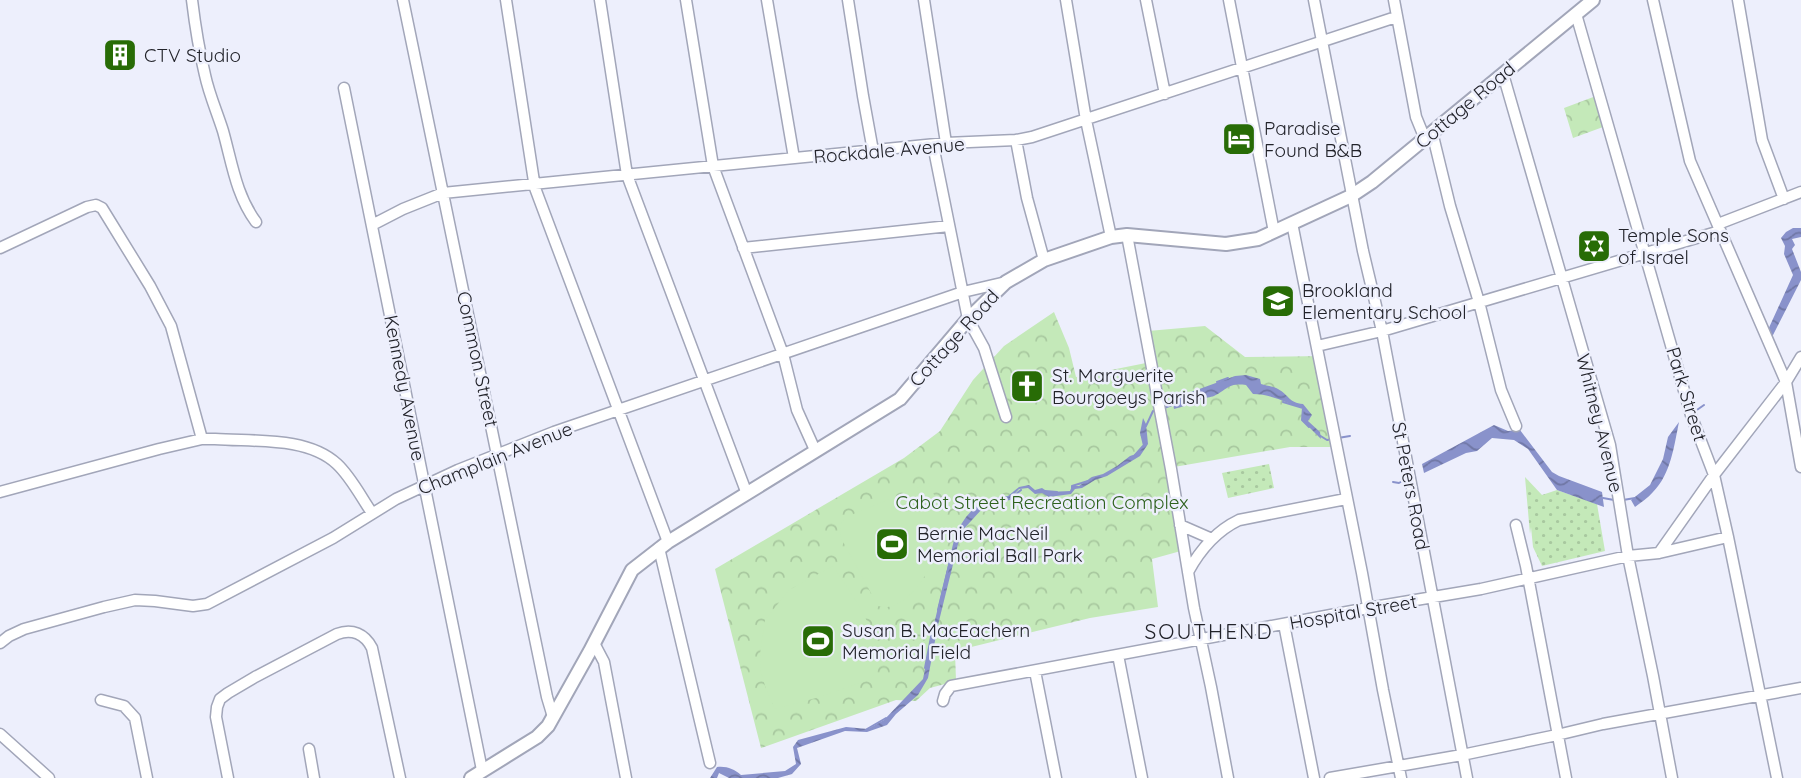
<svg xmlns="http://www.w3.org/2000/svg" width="1801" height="778" font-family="Quicksand,sans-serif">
  <defs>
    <pattern id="grass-dots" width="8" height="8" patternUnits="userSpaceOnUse" patternTransform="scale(1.75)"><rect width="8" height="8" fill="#c4e9b9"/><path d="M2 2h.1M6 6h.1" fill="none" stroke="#a8c89f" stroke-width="1.8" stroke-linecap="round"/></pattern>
    <pattern id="park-crowns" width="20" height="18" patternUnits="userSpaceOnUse" patternTransform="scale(1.75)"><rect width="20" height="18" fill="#c4e9b9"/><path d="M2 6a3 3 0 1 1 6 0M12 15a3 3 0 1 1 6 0" fill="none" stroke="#a8c89f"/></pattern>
    <pattern id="water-waves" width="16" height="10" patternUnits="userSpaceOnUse" patternTransform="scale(1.75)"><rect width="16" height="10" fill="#8992cb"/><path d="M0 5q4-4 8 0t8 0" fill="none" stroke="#7077a5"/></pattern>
  </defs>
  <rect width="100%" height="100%" fill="#edeffc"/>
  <path fill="url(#grass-dots)" d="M1269,464l5,24 -46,10 -6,-25z
    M1525,477l17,18 15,-5 40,14 8,47 -63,15 -9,-19 -2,-20 -1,7z"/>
  <path fill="url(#park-crowns)" d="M1596,96l7,31 -30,11 -9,-30z
    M1054,312l15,36 7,29 75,-15 -3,-31 57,-5 40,31 78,-1 19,91h-52l-116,20 14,82 -36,10 6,48 -68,11 -135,33 1,30 -26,7 -14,13 -20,-1 -135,48 -46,-179 189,-111 36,-27 33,-51 31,-34z"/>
  <path fill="#c4e9b9" d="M928,483c8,14 15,30 14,47 -1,26 -33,86 -64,76l-37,-68 -1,-13 5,-7 6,-3z
    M833,566c14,22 71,97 33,115l-50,17 -41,11 -9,-20 -5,-17 -1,-18 5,-34 24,-30z"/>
  <path fill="url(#water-waves)" d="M1793,228h8v9l-9,2 3,6 -3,4 9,23v8l-30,59 -4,-7 26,-57 -9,-21 1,-8 -4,-8 5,-6z
    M1246,375l14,4 1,5c6,2 12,2 17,5 11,6 11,14 25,15l9,11 -4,6 12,11 1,7 -19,-19 1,-12c-17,-5 -32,-14 -50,-14l-7,-9c-19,-2 -17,4 -32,11 -3,1 -10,2 -12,3 -10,3 -18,8 -28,10l-2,-10 63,-23z
    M1143,418l3,6 2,20 -8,12 -33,20 -12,4 -13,8 -7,1 -4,5 -22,3 -7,-4 -7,1 -7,-6 -9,1 -9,10 -14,2 -14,8 -21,23 -23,93 -10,53 -10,17 -22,19 -9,11 -20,7 -22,-1 -48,17 4,16 -9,10 -14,4h-49l-10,-5 -2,5h-7l7,-11c10,-1 17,2 24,8l44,-4 11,-7 -3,-17 5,-7 48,-13 22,2 16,-9 39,-41 12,-59 19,-80 6,-14 6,-9 8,-9 20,-10 14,-2 11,-9 10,-2 6,5 7,-2 6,4 22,-1 2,-5h7l13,-9 11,-3 14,-8 13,-10 6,-2 7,-8 -3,-13z
    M1679,422c-5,24 -8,52 -26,70 -5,6 -12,10 -18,15l-4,-7 19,-15 13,-26 5,-22z
    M1494,425l14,6 12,-1 32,42 7,4 43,16 2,15 -47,-17 -29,-41 -14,-9 -22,-2 -15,13 -11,2 -42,20 -2,-9z"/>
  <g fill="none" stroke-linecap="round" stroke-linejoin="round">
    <path stroke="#8992cb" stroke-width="2" d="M1217,382l11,-4
      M1283,402l20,6 -1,12 7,7
      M1164,408l11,-4
      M1694,412l10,-7
      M1146,426l7,-15h2
      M1319,435l8,5 6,-1
      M1338,438l12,-2
      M1135,455l8,-9
      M1393,482l6,1 8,-5
      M1072,488v-2l16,-5
      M1045,491l12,1
      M1603,498l11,2
      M1623,500l12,-2
      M980,510l16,-9 14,-2 11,-9
      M938,610l12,-49
      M925,668l7,-36
      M867,729l19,-11"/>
    <g stroke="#a2a6b9" stroke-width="13">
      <path id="minor" d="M192,0c3,25 7,50 13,75 4,19 12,37 18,56 9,32 13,64 33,91
        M403,0l144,697 6,20
        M506,0l29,188 133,354
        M600,0l27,175 120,319
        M686,0l27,166 70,188 14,56 18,40
        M767,0l27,158
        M848,0l15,96 10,55
        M924,0l22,143
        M1066,0l20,120 25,117
        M1146,0l19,94
        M1229,0l45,232
        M1314,0l49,251 19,80 85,447
        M1394,0l22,117 9,22
        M1653,0l37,161 96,221 15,85
        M1738,0l24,140 22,59
        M1576,14l115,401 23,60 14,62 49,241
        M1503,74l107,371 18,111 25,120 19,102
        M344,88l138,682
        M1432,132l18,74 29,96 22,88 15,36
        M1016,140l11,58 17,62
        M933,145l35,174 16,29 22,69
        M1292,223l70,350 21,117 18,88
        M1718,224l83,-32
        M372,225l31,-16 40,-16 503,-50 70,-3 16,-3 364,-120
        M1127,235l44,234 23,139 17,79 17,91
        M0,248l87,-41 9,-2 6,3 48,78 21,40 31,113
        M743,248l206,-22
        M1317,346l65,-15 338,-100
        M0,492l159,-43 43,-10h13c38,3 92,-3 122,25 14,13 24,33 35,49
        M1180,525l32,14
        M1516,525l10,41 40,212
        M659,548l51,215
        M1659,553l55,-78 72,-93 15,-25
        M1188,572c12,-22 28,-41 51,-52l107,-21
        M1284,624l30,154
        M0,643l9,-7 15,-7 80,-22 31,-7 20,1 38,5 14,-2 126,-66 63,-39 62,-29 96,-38 409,-140 43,-10
        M594,643l10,19 22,116
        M1118,655l24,123
        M1035,671l21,107
        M101,700l23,6 11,12 12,60
        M943,701l2,-7 6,-8 417,-78 113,-19 147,-33 31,-3 69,-16
        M0,734l49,44
        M309,749l5,29
        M228,778l-12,-61 1,-10 3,-8 8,-6 27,-16 82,-43c15,-6 28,0 35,14l28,130
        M1330,778l132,-23 95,-20 46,-11 198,-36"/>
    </g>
    <g stroke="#a2a6b9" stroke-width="16">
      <path id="major" d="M471,778l66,-41 11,-11 42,-75 42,-81 36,-28 232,-143 68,-80 38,-37 38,-22 67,-23 16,-2 99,9 32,-5 93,-43 21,-14 221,-182"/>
    </g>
    <use href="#minor" stroke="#fff" stroke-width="10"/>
    <use href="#major" stroke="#fff" stroke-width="12"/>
  </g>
  <defs>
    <g id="building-square" transform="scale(1.75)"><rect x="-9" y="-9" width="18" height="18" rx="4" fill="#286c06" stroke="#edeffc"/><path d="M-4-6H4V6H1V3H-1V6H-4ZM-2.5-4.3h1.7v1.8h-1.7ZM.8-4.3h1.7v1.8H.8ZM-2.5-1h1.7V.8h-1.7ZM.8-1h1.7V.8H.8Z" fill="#fff"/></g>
    <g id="hotel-square" transform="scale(1.75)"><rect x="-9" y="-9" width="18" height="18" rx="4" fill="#286c06" stroke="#edeffc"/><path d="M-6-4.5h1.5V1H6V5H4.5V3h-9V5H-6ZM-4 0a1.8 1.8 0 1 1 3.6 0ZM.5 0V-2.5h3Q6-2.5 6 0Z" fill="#fff"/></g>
    <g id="synagogue-square" transform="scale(1.75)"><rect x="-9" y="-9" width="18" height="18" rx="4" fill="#286c06" stroke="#edeffc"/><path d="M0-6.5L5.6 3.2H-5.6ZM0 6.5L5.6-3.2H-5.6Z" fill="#fff"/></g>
    <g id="school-square" transform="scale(1.75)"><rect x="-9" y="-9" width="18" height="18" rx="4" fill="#286c06" stroke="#edeffc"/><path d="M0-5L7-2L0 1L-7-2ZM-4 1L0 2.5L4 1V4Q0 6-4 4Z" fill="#fff"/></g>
    <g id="church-square" transform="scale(1.75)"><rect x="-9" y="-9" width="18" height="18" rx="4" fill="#286c06" stroke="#edeffc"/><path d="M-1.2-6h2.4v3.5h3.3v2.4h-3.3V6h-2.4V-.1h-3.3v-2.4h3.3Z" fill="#fff"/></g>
    <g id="stadium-square" transform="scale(1.75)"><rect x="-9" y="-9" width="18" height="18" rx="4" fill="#286c06" stroke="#edeffc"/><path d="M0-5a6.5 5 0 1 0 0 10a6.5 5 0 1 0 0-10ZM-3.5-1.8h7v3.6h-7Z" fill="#fff"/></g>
  </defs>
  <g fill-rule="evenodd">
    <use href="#building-square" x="120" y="55"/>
    <use href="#hotel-square" x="1239" y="139"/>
    <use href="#synagogue-square" x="1594" y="246"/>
    <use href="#school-square" x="1278" y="301"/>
    <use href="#church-square" x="1027" y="386"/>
    <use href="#stadium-square" x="892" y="544"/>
    <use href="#stadium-square" x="818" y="641"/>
  </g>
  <g text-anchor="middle" stroke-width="5" stroke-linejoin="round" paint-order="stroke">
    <g font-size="19" fill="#22232a" stroke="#edeffc" text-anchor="start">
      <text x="144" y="62">CTV Studio</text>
      <text x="1264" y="135">Paradise<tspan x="1264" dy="22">Found B&amp;B</tspan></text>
      <text x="1618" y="242">Temple Sons<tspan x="1618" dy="22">of Israel</tspan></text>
      <text x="1302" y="297">Brookland<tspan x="1302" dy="22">Elementary School</tspan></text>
      <text x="1052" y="382">St. Marguerite<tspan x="1052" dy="22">Bourgoeys Parish</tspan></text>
      <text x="917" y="540">Bernie MacNeil<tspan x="917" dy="22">Memorial Ball Park</tspan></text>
      <text x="842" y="637">Susan B. MacEachern<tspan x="842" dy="22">Memorial Field</tspan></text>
    </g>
    <g font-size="19" fill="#22232a" stroke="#edeffc">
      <text transform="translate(1465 105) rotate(-40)" y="7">Cottage Road</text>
      <text transform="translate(889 150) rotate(-5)" y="7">Rockdale Avenue</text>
      <text transform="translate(954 338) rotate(-48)" y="7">Cottage Road</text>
      <text transform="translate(478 359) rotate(78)" y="7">Common Street</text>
      <text transform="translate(405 388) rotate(79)" y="7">Kennedy Avenue</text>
      <text transform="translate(1687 394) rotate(73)" y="7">Park Street</text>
      <text transform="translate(1600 423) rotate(76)" y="7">Whitney Avenue</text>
      <text transform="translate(495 458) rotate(-22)" y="7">Champlain Avenue</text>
      <text transform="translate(1411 486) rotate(79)" y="7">St Peters Road</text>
      <text transform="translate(1353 612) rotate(-10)" y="7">Hospital Street</text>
    </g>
    <g font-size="19" fill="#2e621d" stroke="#edeffc">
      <text x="1042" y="509">Cabot Street Recreation Complex</text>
    </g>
    <g font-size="21" letter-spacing="2" fill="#22232a" stroke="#edeffc">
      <text x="1209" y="639">SOUTHEND</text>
    </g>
  </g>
</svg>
